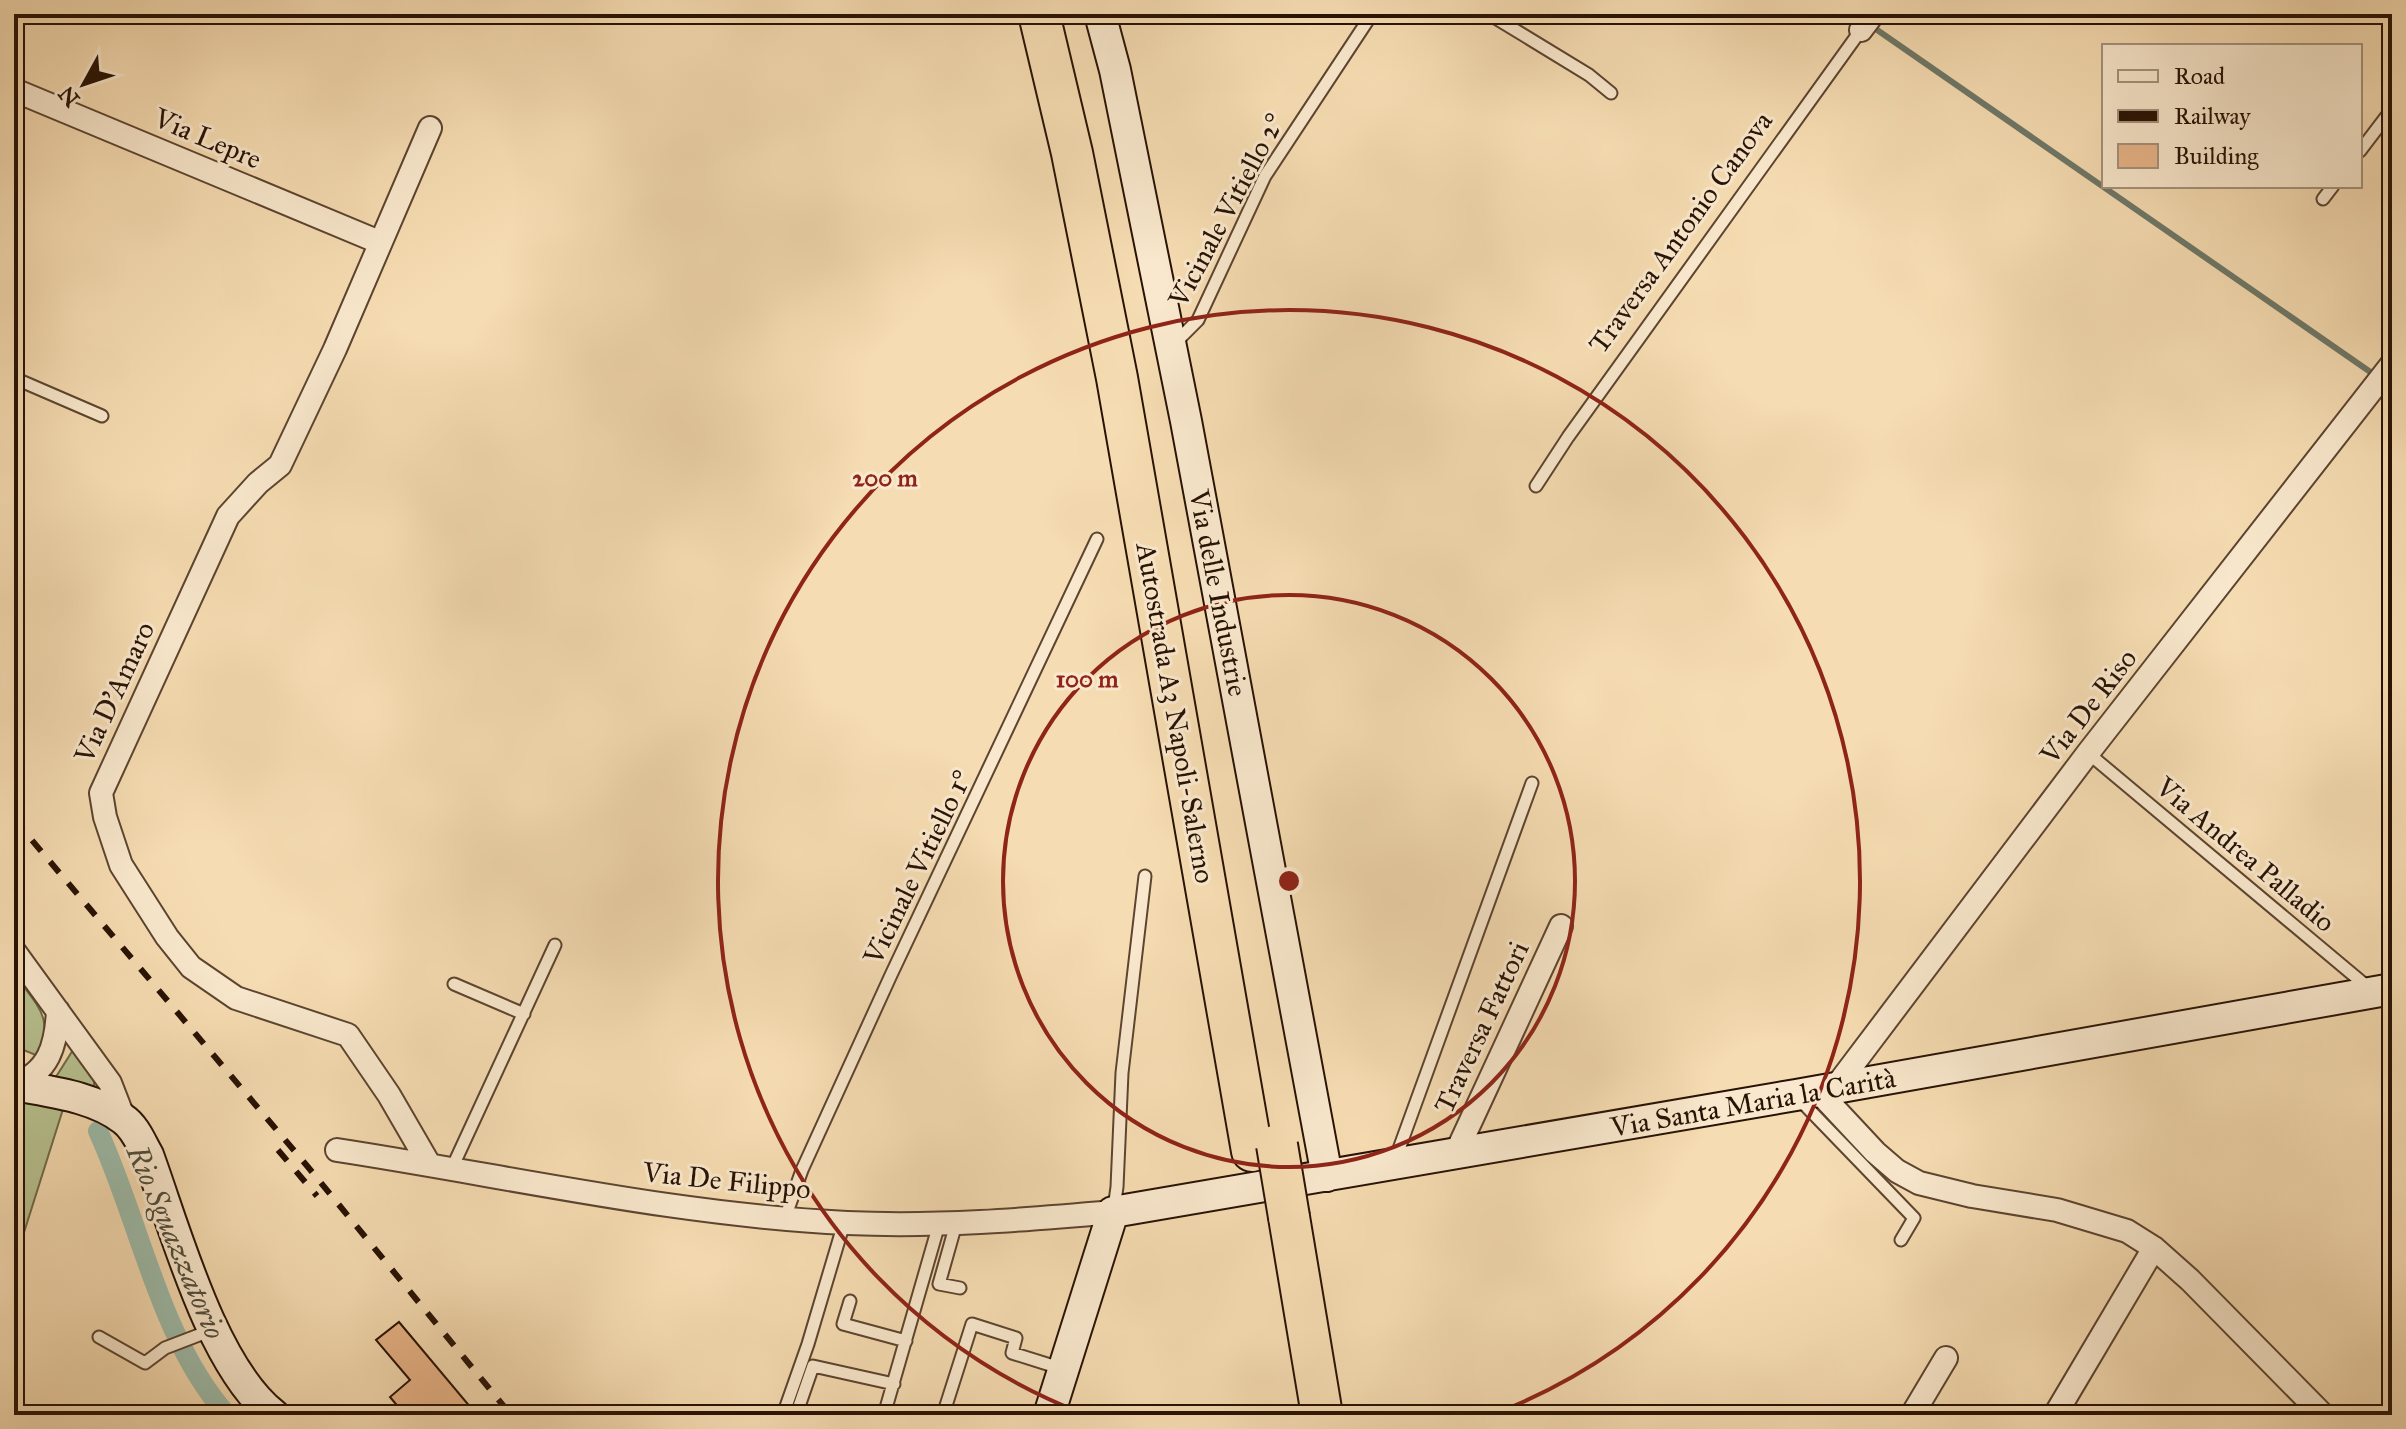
<svg xmlns="http://www.w3.org/2000/svg" width="2406" height="1429" font-family="'IM FELL Great Primer',serif">
  <rect width="100%" height="100%" fill="#f6dcb2"/>
  <filter id="stains"><feTurbulence type="fractalNoise" baseFrequency=".0025" numOctaves="4"/><feColorMatrix values="0 0 0 0 .2 0 0 0 0 .09 0 0 0 0 .02 0 0 0 .5 -.17"/></filter>
  <radialGradient id="worn" r=".72"><stop offset=".6" stop-color="#630" stop-opacity="0"/><stop offset="1" stop-color="#630" stop-opacity=".3"/></radialGradient>
  <path fill="#b7c290" stroke="#706a4a" stroke-width="2" d="M21,983c21,28 31,37 17,73l-24,-10v-26z
    M73,1050l21,28v8l-7,4 -33,-10z
    M14,1097l50,9 -50,158z"/>
  <g fill="none" stroke-linecap="round" stroke-linejoin="round">
    <path stroke="#6e7868" stroke-width="6" d="M1870,25l522,362"/>
    <path stroke="#9dbcaa" stroke-width="20" d="M98,1131c42,91 62,209 129,284"/>
  </g>
  <path fill="#e9b589" stroke="#281205" stroke-width="2" d="M399,1322l78,93h-36l-7,-8 -9,8h-20l-15,-18 20,-17 -34,-40z"/>
  <g fill="none" stroke-linecap="round" stroke-linejoin="round">
    <g stroke="#5c4430" stroke-width="15">
      <path id="lane" d="M1489,14l100,61 22,18
        M2360,151l32,-42
        M2323,199l10,-13
        M1175,343l23,-23 67,-144 107,-162
        M14,378l88,38
        M1536,486l32,-49 293,-407
        M2088,753l282,236
        M454,984l70,30
        M1799,1099l115,119 -13,22
        M1395,1160l137,-377
        M452,1168l103,-223
        M1114,1208l3,-21 5,-114 23,-197
        M785,1218l17,-48 89,-195 206,-436
        M956,1224l-17,60 21,4
        M850,1301l-7,23 63,17
        M99,1337l46,26 20,-15 47,-18
        M783,1415l25,-71 36,-121
        M796,1415l17,-49 81,18
        M884,1415l55,-191
        M943,1415l29,-91 44,14 -4,15 51,16"/>
    </g>
    <g stroke="#5c4430" stroke-width="26">
      <path id="street" d="M1861,30l12,-16
        M14,90l365,152
        M14,951l96,132 14,36
        M14,1085c35,-13 42,-39 44,-74
        M1835,1088l253,-335 304,-389
        M1818,1091l57,61 22,19 22,12 53,13 85,14 70,21 27,17 36,32 133,135
        M337,1150c170,26 338,65 510,73 89,4 177,-3 266,-11
        M1456,1153l105,-227
        M429,1164l-40,-69 -41,-60 -112,-37 -45,-31 -24,-30 -46,-72 -16,-48 -4,-24 127,-277 30,-33 22,-18 55,-116 95,-221
        M1912,1415l34,-57
        M2055,1415l99,-167"/>
    </g>
    <g stroke="#281205" stroke-width="34">
      <path id="secondary" d="M1100,14l15,56 71,351 141,755
        M14,1085c36,7 79,11 109,34 12,8 18,24 25,36 27,74 64,212 126,260
        M1049,1415l64,-203 683,-117 596,-106"/>
    </g>
    <g stroke="#281205" stroke-width="44">
      <path id="highway" d="M1039,14l33,139 45,225 135,773
        M1289,1217l33,198"/>
    </g>
    <use href="#lane" stroke="#f9e8cd" stroke-width="11"/>
    <use href="#street" stroke="#f9e8cd" stroke-width="22"/>
    <use href="#secondary" stroke="#f9e8cd" stroke-width="30"/>
    <use href="#highway" stroke="#f6dcb2" stroke-width="40"/>
    <path stroke="#281205" stroke-width="6" stroke-dasharray="14 14" stroke-linecap="butt" d="M14,819l294,348 203,248
      M278,1150l39,46"/>
    <g stroke="#281205" stroke-width="44" stroke-linecap="butt">
      <path id="highway-bridge" d="M1277,1145l12,72"/>
    </g>
    <use href="#highway-bridge" stroke="#f6dcb2" stroke-width="40"/>
  </g>
  <g fill="none" stroke="#8f2418" stroke-width="4">
    <circle cx="1289" cy="881" r="286"/>
    <path d="M1084 1414A571 571 0 1 1 1494 1414"/>
  </g>
  <g text-anchor="middle" stroke-width="6" stroke-linejoin="round" paint-order="stroke">
    <g font-size="28" fill="#281205" stroke="#f9e8cd">
      <text transform="translate(208 138) rotate(23)" y="10">Via Lepre</text>
      <text transform="translate(1226 210) rotate(-62)" y="10">Vicinale Vitiello 2°</text>
      <text transform="translate(1680 232) rotate(-54)" y="10">Traversa Antonio Canova</text>
      <text transform="translate(1219 593) rotate(79)" y="10">Via delle Industrie</text>
      <text transform="translate(114 692) rotate(-65)" y="10">Via D'Amaro</text>
      <text transform="translate(2088 706) rotate(-52)" y="10">Via De Riso</text>
      <text transform="translate(1176 713) rotate(80)" y="10">Autostrada A3 Napoli-Salerno</text>
      <text transform="translate(2246 854) rotate(40)" y="10">Via Andrea Palladio</text>
      <text transform="translate(917 867) rotate(-64)" y="10">Vicinale Vitiello 1°</text>
      <text transform="translate(1481 1027) rotate(-65)" y="10">Traversa Fattori</text>
      <text transform="translate(1753 1102) rotate(-10)" y="10">Via Santa Maria la Carità</text>
      <text transform="translate(727 1180) rotate(6)" y="10">Via De Filippo</text>
    </g>
    <g font-size="30" font-style="italic" fill="#514e3f" stroke="#f9e8cd">
      <text transform="translate(176 1242) rotate(67)" y="10">Rio Sguazzatorio</text>
    </g>
  </g>
  <circle cx="1289" cy="881" r="12" fill="#8f2418" stroke="#f9e8cd" stroke-width="4"/>
  <g font-size="24" text-anchor="middle" font-weight="bold" fill="#8f2418" stroke="#f9e8cd" stroke-width="6" stroke-linejoin="round" paint-order="stroke">
    <text x="885" y="486">200 m</text>
    <text x="1087" y="687">100 m</text>
  </g>
  <rect width="2406" height="1429" fill="none" stroke="#f6dcb2" stroke-width="48"/>
  <rect x="16" y="16" width="2374" height="1397" fill="none" stroke="#281205" stroke-width="4"/>
  <rect x="24" y="24" width="2358" height="1381" fill="none" stroke="#281205" stroke-width="2"/>
  <rect x="2102" y="44" width="260" height="144" fill="#f9e8cd" stroke="#a5927d" stroke-width="2"/>
  <rect x="2118" y="70" width="40" height="12" fill="#f9e8cd" stroke="#a5927d" stroke-width="2"/>
  <text x="2174" y="84" font-size="24" fill="#281205">Road</text>
  <rect x="2118" y="110" width="40" height="12" fill="#281205" stroke="#a5927d" stroke-width="2"/>
  <text x="2174" y="124" font-size="24" fill="#281205">Railway</text>
  <rect x="2118" y="144" width="40" height="24" fill="#e9b589" stroke="#a5927d" stroke-width="2"/>
  <text x="2174" y="164" font-size="24" fill="#281205">Building</text>
  <g transform="translate(84 84) rotate(230)" stroke="#f9e8cd" stroke-width="6" paint-order="stroke">
  <path d="M0-6L14 30L0 20L-14 30Z" fill="#281205"/>
  <text y="-12" font-size="22" font-weight="bold" text-anchor="middle" fill="#281205">N</text>
  </g>
  <rect width="100%" height="100%" filter="url(#stains)"/>
  <rect width="100%" height="100%" fill="url(#worn)"/>
</svg>
